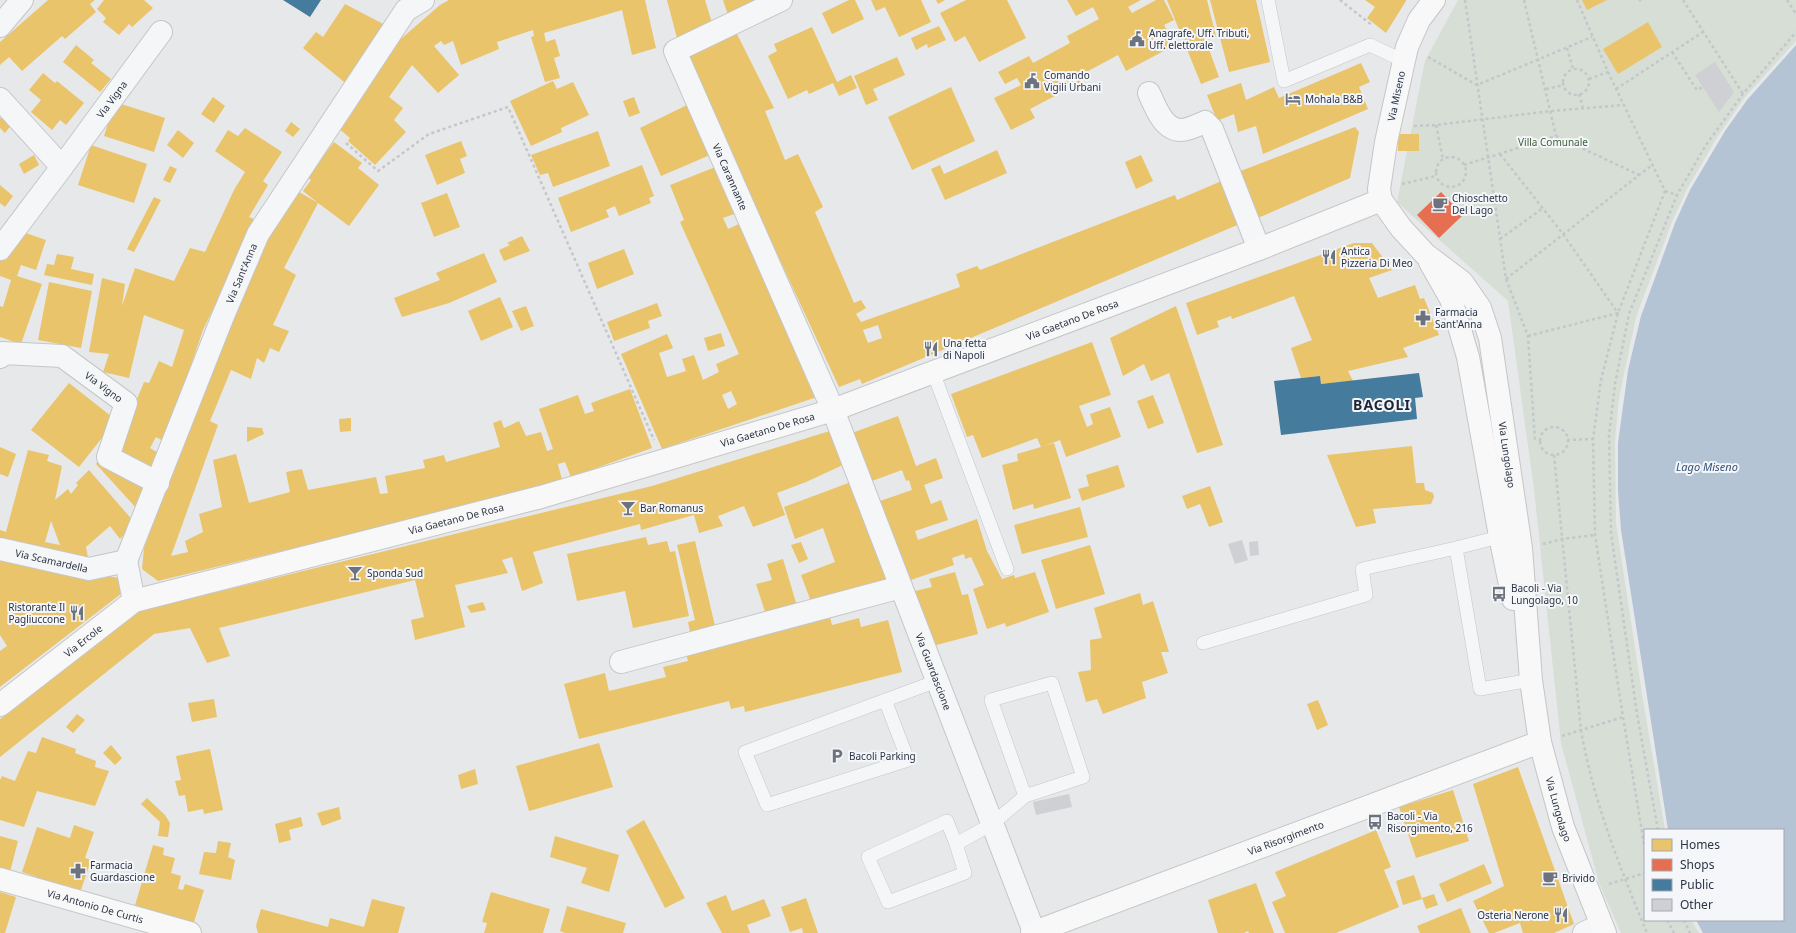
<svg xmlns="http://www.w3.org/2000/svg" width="1796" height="933" font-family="'Noto Sans',sans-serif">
  <rect width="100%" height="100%" fill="#e6e8ea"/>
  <path fill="#d6ded6" d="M1458,0h338v41l-51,56 -27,39 -31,53 -15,33 -36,95 -17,81 -4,44 1,81 26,171 23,136h-20v90h46l8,13h-78l-22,-50 -38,-140 -27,-254 -26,-188 -111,-99 28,-141z"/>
  <path fill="#b4c4d5" d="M1796,45v888h-93l-7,-13h87v-90h-115l-47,-300 -3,-39v-48l10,-73 13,-54 34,-93 15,-33 35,-59 22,-31z"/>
  <path fill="#e9c46a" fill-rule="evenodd" d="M48,0h47l-5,4 6,8 -31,27 -3,-3 -40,35 -13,-14 -9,8v-23z
    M104,0h40l9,8 -21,19 -3,-3 -10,11 -16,-13 3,-4 -9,-9z
    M449,0h196l11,48 -24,7 -10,-45 -78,23 2,9 9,-3 5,17 -6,2 6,20 -15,4 -14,-45 3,-1 -1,-6 -36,12 2,7 -38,16 -8,-24 -9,4 -3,-4 -7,5 25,29 -21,18 -26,-28 -23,32 14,11 -9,12 12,12 -31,33 -27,-24 2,-3 -13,-11 57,-82 46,-40z
    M667,0h38l7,23 -35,15z
    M723,0h42l-37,15z
    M849,0h6l9,19 -32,15 -10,-21z
    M871,0h50l10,22 -32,15 -14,-30 -9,4z
    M936,0h9l-7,4z
    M966,0h41l19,38 -47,24 -14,-26 -10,6 -15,-29z
    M1067,0h74l-13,7 4,6 24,-13h8l10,20 -10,5 11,20 -49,26 -8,-16 -30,16 3,6 -61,32 5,9 -24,12 -17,-32 27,-13 -4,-7 -12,6 -7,-12 31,-16 4,7 37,-20 -3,-7 32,-17 -6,-12 -17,9z
    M1167,0h40l9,36 -10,5 13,36 -18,7z
    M1210,0h46l14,62 -41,10z
    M1365,0h41v1l-20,32 -19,-15 8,-11z
    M1582,0h25l-20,10z
    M345,4l44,23 -40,59 -46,-38 13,-16 7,5z
    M1648,22l14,25 -44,27 -15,-25z
    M939,26l7,14 -18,8 -1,-4 -11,6 -5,-12z
    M812,27l25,55 14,-7 6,13 -18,8 -6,-13 -24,11 -2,-4 -19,9 -20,-43 9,-5 -3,-7z
    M735,30l39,78 -9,3 20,49 13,-6 25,53 -8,5 39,91 7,-3 5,8 -10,6 5,8 99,-35 -4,-13 21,-8 3,4 195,-75 2,5 47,-20 18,43 -380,161 -2,-5 -21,8 -155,-333zM878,325l4,13 -14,5 -5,-13z
    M76,45l18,15 -3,3 20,16 -11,13 -37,-30z
    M897,57l8,18 -32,14 5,11 -12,5 -12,-29z
    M1361,63l9,19 -11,5 9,22 -105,45 -7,-28 -18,6 -4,-18 -17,7 -10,-26 34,-12 5,17 28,-13 5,11z
    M43,73l12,10 2,-2 27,22 -18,22 -6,-5 -8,10 -21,-18 10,-12 -12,-10z
    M553,81l4,8 16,-7 16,33 -28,13 1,4 -31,14 -21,-45z
    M951,87l24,54 -63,29 -24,-53z
    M213,97l12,9 -11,17 -13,-9z
    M634,97l6,16 -11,4 -6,-16z
    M118,103l47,15 -11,34 -50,-16 7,-22 3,1z
    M687,105l23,50 -49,21 -21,-48z
    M5,112l10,8 -10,13 -5,-5v-9z
    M291,122l9,7 -7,8 -8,-6z
    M1355,127l4,5 -9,46 -92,40 -20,-46z
    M245,128l37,24 -19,29 5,4 -19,32 7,3 -53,110 -28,82 -8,14 7,4 -7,13 -11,-6 -6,11 10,6 -8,17 -37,-18 29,-71 5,1 10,-22 13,6 12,-37 -40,-15 -15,63 -26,-6 6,-18 -20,-2 13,-74 23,6 -3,22 13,-38 39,13 16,-33 15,4 29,-62 11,-18 -30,-21 13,-21 10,6z
    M178,130l16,13 -11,15 -16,-13z
    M598,131l12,35 -57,21 -5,-14 -8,2 -9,-20z
    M1398,134h21v17h-21z
    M461,141l6,15 -7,3 5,14 -28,12 -12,-30z
    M334,142l28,21 -4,5 21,17 -30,41 -31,-23 -34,65 12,7 -23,50 16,6 -10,21 -9,-4 -6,15 -7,-5 -6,21 -20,-9 -21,51 8,4 -47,131 17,-4 -3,-11 18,-9 -4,-18 23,-7 -9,-47 23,-6 13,49 41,-11 -4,-20 16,-3 6,21 68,-13 4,17 8,-1 -3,-17 40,-8 -2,-8 21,-5 2,7 54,-15 -7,-24 8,-3 3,8 15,-7 7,15 15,-4 6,19 6,-2 -14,-40 39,-14 7,19 9,-3 -3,-8 39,-14 22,59 -81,29 -6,-15 -7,2 -3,-10 8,29 -405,98 -16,-12 2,-21 68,-186 55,-128 27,-45 24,14 -15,-12 8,-11 -4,-3z
    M91,145l56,19 -13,39 -56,-18z
    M997,150l10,23 -62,27 -14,-31 9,-4 4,9z
    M34,155l5,10 -15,9 -5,-10z
    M1141,155l12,26 -17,8 -11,-27z
    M642,165l12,31 -5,2 2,5 -32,13 -4,-10 -9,4 3,7 -38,15 -13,-34z
    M170,166l7,3 -7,14 -7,-3z
    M718,166l19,47 -14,5 5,11 13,-6 79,173 -158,53 -41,-95 46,-20 6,14 -14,5 8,24 19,-6 -4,-12 12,-4 9,25 16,-8 -3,-8 23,-10 -59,-132 4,-2 -14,-35zM731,391l6,13 -9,5 -6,-14z
    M0,185l13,11 -8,11 -5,-4z
    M447,193l13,34 -26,10 -13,-34z
    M154,197l7,3 -27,52 -7,-3z
    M17,230l29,10 -10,30 -15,-5 -4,11 25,8 -21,60 -21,-7v-31l3,1 8,-27 -11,-4v-18l6,2z
    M522,236l8,15 -26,10 -5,-11 11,-5 -3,-2z
    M1354,243h18l20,27 -23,8 9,20 37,-13 5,14 4,-1 15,37 -36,13 5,9 -60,14 5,10 -32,3 -1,-8 -19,2 -10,-30 21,-8 -18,-44 -62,23 -1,-3 -14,5 2,6 -22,8 -11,-32z
    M624,249l10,25 -37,15 -9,-26z
    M484,253l13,29 -48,21 -47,14 -8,-19 46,-18 -4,-7z
    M57,254l17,3 -3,12 23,5 -2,11 -48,-10 3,-11 7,1z
    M49,282l43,9 -11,57 -43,-8z
    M500,297l13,30 -32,14 -13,-30z
    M657,303l5,13 -14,5 2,7 -36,13 -7,-19z
    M526,306l8,20 -13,5 -9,-20z
    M1176,306l47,139 -26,8 -28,-80 -18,8 -7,-17 -21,12 -13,-38z
    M721,333l4,13 -17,5 -4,-13z
    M1092,342l19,53 -32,11 8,21 6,-3 -3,-10 20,-7 11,30 -55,20 -6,-17 -16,6 10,-3 17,55 -37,11 -1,-5 -20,6 -11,-45 16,-4 -1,-7 24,-7 -4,-9 -55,20 -9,-23 -6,2 -16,-43z
    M69,383l47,37 -37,47 -48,-37z
    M1153,395l11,28 -16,6 -11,-28z
    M898,416l18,50 20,-8 7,20 -19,7 7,19 10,-4 7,20 -33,11 3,9 59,-21 10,32 15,28 12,-4 1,3 20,-6 14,40 -43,15 -1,-4 -18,6 -14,-40 11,-4 -13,-28 -6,2 -1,-5 -12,4 2,7 -46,16 -28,-80 32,-11 -3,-10 -3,1 -4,-11 -33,12 -17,-49z
    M351,418v13l-11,1 -1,-13z
    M247,427l15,1 2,6 -17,8z
    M833,430l12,34 -39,18 -29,11 8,22 -32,12 -9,-21 -26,10 5,10 -24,7 -5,-18 -53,15 -1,-6 -107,28 10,31 -21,8 -10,-34 -10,3 6,13 -53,12 10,42 -50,13 -4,-20 13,-3 -9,-37 -196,48 11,28 -23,7 -17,-35 -36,6 -154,123v-38l139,-108 513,-125z
    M1412,446l4,37h8l1,7 8,3 1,4 -3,7 -58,5 3,14 -20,4 -29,-72z
    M0,447l16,7 -8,23 -8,-3z
    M28,450l21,5 -2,6 15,5 -7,34 13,-11 3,5 7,-9 -2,-2 13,-13 46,53 -15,16 -10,-13 -24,21 3,16 -89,-21v-12l6,2zM51,521l9,24 -15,-3z
    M102,455l44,25 -8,30 -42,-46z
    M1118,465l7,22 -43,14 -4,-12 11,-3 -3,-11z
    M851,482l37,97 -75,28 -12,-32 34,-13 -12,-34 -28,11 -11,-32z
    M1210,486l13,36 -14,5 -9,-23 -13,5 -5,-13z
    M1080,507l8,30 -66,17 -8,-29z
    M646,537l2,8 19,-4 3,11 5,-1 14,65 -56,12 -8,-37 -48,10 -10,-47z
    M695,541l20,85 -25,6 -2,-10 7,-2 -18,-75z
    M801,542l7,17 -9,4 -8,-18z
    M1090,545l15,49 -49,15 -15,-49z
    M0,550l126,30v10l-126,97v-36l7,-5 -7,-11z
    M783,559l14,47 -31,9 -10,-31 16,-4 -5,-16z
    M955,572l7,23 6,-1 10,40 -49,13 -14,-56 17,-4 -3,-8z
    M1140,593l3,12 10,-4 16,51h-8l7,21 -26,9 4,16 -43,16 -6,-15 -11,3 -8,-30 13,-2 -1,-30 12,-2 -8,-30z
    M483,602l3,8 -15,3 -4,-7z
    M830,617l2,8 27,-7 2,9 27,-7 14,52 -157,40 -1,-6 -13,3 -2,-8 -150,38 -15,-55 41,-11 4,18 57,-14 -3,-10 25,-6 -2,-7z
    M214,699l3,18 -25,5 -4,-19z
    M1318,700l10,25 -11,5 -10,-26z
    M77,714l8,6 -12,13 -7,-6z
    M42,737l34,12 -1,4 21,8 -1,6 14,4 -14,35 -58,-15 -13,36 -24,-7v-40l2,-4 13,5 13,-30 8,2z
    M599,743l14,44 -84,24 -13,-45z
    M111,745l11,13 -7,7 -12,-12z
    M210,749l13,61 -19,4 -1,-5 -15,3 -3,-17 -6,1 -4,-15 6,-1 -5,-24z
    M1518,767l56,157 -20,9h-31l-3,-10 -26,10h-5l-16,-32 31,-15 -31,-102z
    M475,769l3,15 -17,5 -3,-14z
    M1453,790l16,51 -53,17 -17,-51z
    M147,798l18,17 5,8 -2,14 -10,-1 2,-14 -19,-18z
    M339,807l2,12 -19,7 -5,-13z
    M301,817l2,9 -14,4 2,10 -12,3 -4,-19z
    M644,820l41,78 -20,10 -39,-77z
    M74,825l20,7 -9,26 6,2 -10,30 -16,-5 -2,7 -27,-9 1,-6 -15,-5 15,-45 33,11z
    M1376,830l15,37 -7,3 15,37 -63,26h-51l-13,-31 14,-6 -11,-24z
    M0,836l18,5 -8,31 -10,-3z
    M555,836l64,19 -10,37 -28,-9 6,-15 -37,-11z
    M218,841l13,2 -3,14 7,3 -4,20 -32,-6 5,-22 12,1z
    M153,845l11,3 -1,7 12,3 -4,15 10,3 -3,13 5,1 2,-6 19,6 -11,35 -60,-13z
    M1484,864l8,19 -45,19 -8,-18z
    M1414,875l8,24 -19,6 -7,-24z
    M1256,883l18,50h-25l-1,-2 -4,2h-26l-10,-33z
    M0,892l16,5 -11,36h-5z
    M491,892l59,17 -7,24h-59l3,-10 -5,-1z
    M1434,894l4,11 -12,4 -4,-11z
    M726,895l6,16 32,-12 7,17 -24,9 3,8h-28l-16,-30z
    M806,898l12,35h-15l-1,-5 -12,4 -9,-25z
    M372,899l33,8 -7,26h-140l-2,-7 5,-17 67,18 2,-9 34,9z
    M567,906l59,17 -3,10h-58l-5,-2z
    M1461,908l10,25h-51l-3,-7z"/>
  <path fill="#e76f51" d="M1441,192l22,23 -24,23 -22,-23z"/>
  <path fill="#457b9d" d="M283,0h38l-11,17z
    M1419,373l4,24 -8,1 2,21 -136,16 -7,-54 46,-5 1,8z"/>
  <path fill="#ced0d3" d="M1715,62l19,30 -15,20 -24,-37z
    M1242,540l6,20 -13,4 -7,-20z
    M1258,541l1,14 -9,1 -1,-14z
    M1069,794l3,13 -36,8 -3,-13z"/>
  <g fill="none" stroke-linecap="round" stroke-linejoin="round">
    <g stroke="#c4c6c8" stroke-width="14">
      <path id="lane" d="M1268,0l16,81 86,-36 34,16
        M933,372l74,197
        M1507,535l-51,13 24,141 51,-9
        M1203,643l163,-48 -4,-26 94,-21
        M885,700l23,60 -141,45 -22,-53 192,-71
        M956,844l9,29 -77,29 -20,-45 79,-36 9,23 36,-20 33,-28 -34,-96 61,-17 31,94 -58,19"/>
    </g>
    <g stroke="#c4c6c8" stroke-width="24">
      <g id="street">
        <path id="s1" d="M781,0l-106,51 158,359 201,522"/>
        <path d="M0,26l22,-26"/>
        <path d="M1149,93c6,13 14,37 32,37 7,0 17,-5 24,-8l7,7 47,120"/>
        <path d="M0,99l62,68 -62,82"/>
        <path id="s2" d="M62,167l99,-135"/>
        <path id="s3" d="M0,357l3,-4 59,3 64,47 -18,54 50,26"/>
        <path id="s4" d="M0,549l89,20 37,-8"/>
        <path id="s5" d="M126,561l97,-245 35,-82 148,-224 17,-10"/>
        <path d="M126,561l8,40"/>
        <path d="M621,662l280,-75"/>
        <path d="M1584,933l17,-8"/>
      </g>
    </g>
    <g stroke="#c4c6c8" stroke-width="24">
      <g id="secondary">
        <path id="s6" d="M1434,0l-15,20 -12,27 -21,95 -7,47 2,11 20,28 24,26 37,28 18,26 10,30 31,210 10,132 9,62 23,85 42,106"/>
        <path d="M1430,262l21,37 17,58 32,179 13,63"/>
        <path id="s7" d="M0,705l134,-104 407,-104 292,-87 426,-161 122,-49"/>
        <path id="s8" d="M0,879l190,54"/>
        <path id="s9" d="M1032,933l508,-191"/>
      </g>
    </g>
    <path stroke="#c5c6ca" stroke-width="2.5" stroke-dasharray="3 3" stroke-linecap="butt" d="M1340,0l33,26
      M1465,0l41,279 22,57 7,105
      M1524,0l32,136
      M1577,0l31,72 57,119 -47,122 -17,67 -8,59 2,96 28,182 22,133
      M1683,0l60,94
      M1787,0l9,14
      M1639,1l2,-1
      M1567,48l6,21
      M1672,52l25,38 6,-3
      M1428,57l49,28 115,-48
      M1563 82a13 13 0 1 1 26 0a13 13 0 1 1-26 0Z
      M1589,79l19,-7
      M1546,89l18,-4
      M1616,89l87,-57
      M1579,94l4,14
      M1436,125l7,34
      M1414,126l22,-1 115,-14 73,-6
      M346,143l32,28 51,-37 79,-27 146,333
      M1500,154l63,80 55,79 -90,23
      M1436 172a15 15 0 1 1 30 0a15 15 0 1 1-30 0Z
      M1464,165l92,-29 83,39
      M1402,184l34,-8
      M1665,191l12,4
      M1500,239l43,-31
      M1506,279l146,-114
      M1540 441a14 14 0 1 1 28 0a14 14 0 1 1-28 0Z
      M1567,440l26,-1
      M1554,455l27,275c12,70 39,138 66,203
      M1543,544l19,-5 33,-4
      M1562,736l61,-19
      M1658,830l-21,-116 -26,-181 -2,-97 6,-52 14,-70 48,-119 29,-50 37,-51 53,-62
      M1609,884l36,-11
      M1667,920l7,13
      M1684,920l6,13"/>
    <use href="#lane" stroke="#f5f6f7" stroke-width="13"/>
    <use href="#street" stroke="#f5f6f7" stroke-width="22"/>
    <use href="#secondary" stroke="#f8f8f8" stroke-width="22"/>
  </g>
  <defs>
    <g id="civic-bare" transform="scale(1.2)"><path d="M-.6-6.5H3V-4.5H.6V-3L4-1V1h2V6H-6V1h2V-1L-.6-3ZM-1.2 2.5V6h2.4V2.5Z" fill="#6c737f" stroke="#f4f6f9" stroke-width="2.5" paint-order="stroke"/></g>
    <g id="hotel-bare" transform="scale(1.2)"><path d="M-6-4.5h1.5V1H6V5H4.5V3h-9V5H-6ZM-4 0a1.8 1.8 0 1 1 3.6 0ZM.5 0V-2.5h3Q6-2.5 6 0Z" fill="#6c737f" stroke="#f4f6f9" stroke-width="2.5" paint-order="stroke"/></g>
    <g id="cafe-bare" transform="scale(1.2)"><path d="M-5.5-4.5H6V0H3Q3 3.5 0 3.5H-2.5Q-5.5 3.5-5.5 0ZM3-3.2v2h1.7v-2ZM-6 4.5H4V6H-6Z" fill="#6c737f" stroke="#f4f6f9" stroke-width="2.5" paint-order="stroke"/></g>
    <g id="restaurant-bare" transform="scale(1.2)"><path d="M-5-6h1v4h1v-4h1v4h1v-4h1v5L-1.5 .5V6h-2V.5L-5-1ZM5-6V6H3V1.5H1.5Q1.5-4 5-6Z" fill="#6c737f" stroke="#f4f6f9" stroke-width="2.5" paint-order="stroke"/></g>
    <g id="pharmacy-bare" transform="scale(1.2)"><path d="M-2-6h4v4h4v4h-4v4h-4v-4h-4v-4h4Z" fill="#6c737f" stroke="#f4f6f9" stroke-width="2.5" paint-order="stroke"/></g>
    <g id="bar-bare" transform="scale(1.2)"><path d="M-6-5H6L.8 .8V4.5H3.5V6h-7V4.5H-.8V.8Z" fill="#6c737f" stroke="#f4f6f9" stroke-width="2.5" paint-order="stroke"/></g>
    <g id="bus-bare" transform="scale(1.2)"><path d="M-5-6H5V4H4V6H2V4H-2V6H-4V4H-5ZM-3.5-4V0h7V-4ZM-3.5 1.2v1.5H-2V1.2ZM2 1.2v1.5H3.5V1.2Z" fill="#6c737f" stroke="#f4f6f9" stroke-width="2.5" paint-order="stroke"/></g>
    <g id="parking-bare" transform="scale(1.2)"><path d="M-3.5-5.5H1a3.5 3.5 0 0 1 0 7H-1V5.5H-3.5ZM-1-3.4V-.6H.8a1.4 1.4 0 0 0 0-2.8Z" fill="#6c737f" stroke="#f4f6f9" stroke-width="2.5" paint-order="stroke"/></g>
  </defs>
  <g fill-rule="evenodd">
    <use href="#civic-bare" x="1137" y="39"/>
    <use href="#civic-bare" x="1032" y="81"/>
    <use href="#hotel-bare" x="1293" y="99"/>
    <use href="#cafe-bare" x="1440" y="204"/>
    <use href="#restaurant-bare" x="1329" y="257"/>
    <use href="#pharmacy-bare" x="1423" y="318"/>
    <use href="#restaurant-bare" x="931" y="349"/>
    <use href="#bar-bare" x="628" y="508"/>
    <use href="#bar-bare" x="355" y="573"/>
    <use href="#bus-bare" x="1499" y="594"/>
    <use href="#restaurant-bare" x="77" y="613"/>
    <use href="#parking-bare" x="837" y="756"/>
    <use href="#bus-bare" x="1375" y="822"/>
    <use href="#pharmacy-bare" x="78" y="871"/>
    <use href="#cafe-bare" x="1550" y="878"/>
    <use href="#restaurant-bare" x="1561" y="915"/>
  </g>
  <g text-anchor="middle" stroke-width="4" stroke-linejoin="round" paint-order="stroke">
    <g font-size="10" fill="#2b3445" stroke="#f4f6f9" text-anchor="start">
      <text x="1149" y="37">Anagrafe, Uff. Tributi,<tspan x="1149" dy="12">Uff. elettorale</tspan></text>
      <text x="1044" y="79">Comando<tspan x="1044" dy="12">Vigili Urbani</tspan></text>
      <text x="1305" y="103">Mohala B&amp;B</text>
      <text x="1452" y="202">Chioschetto<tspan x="1452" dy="12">Del Lago</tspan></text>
      <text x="1341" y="255">Antica<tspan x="1341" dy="12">Pizzeria Di Meo</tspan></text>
      <text x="1435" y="316">Farmacia<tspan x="1435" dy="12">Sant'Anna</tspan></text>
      <text x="943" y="347">Una fetta<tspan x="943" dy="12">di Napoli</tspan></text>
      <text x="640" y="512">Bar Romanus</text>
      <text x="367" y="577">Sponda Sud</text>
      <text x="1511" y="592">Bacoli - Via<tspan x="1511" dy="12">Lungolago, 10</tspan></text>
      <text x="65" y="611" text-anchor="end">Ristorante Il<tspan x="65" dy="12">Pagliuccone</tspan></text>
      <text x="849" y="760">Bacoli Parking</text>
      <text x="1387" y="820">Bacoli - Via<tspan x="1387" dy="12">Risorgimento, 216</tspan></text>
      <text x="90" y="869">Farmacia<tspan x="90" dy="12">Guardascione</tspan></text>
      <text x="1562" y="882">Brivido</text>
      <text x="1549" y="919" text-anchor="end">Osteria Nerone</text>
    </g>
    <g font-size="10" fill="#2b3445" stroke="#f4f6f9">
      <text transform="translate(1396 96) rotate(-78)" y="4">Via Miseno</text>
      <text dy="4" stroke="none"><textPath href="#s2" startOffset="84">Via Vigna</textPath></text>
      <text dy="4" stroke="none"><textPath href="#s1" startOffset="255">Via Carannante</textPath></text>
      <text dy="4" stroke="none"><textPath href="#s5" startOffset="310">Via Sant'Anna</textPath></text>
      <text dy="4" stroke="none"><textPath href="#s7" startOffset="1150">Via Gaetano De Rosa</textPath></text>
      <text dy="4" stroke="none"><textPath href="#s3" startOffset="116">Via Vigno</textPath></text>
      <text dy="4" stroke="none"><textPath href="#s7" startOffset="826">Via Gaetano De Rosa</textPath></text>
      <text dy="4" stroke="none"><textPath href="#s6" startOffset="508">Via Lungolago</textPath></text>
      <text dy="4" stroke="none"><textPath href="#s7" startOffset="502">Via Gaetano De Rosa</textPath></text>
      <text dy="4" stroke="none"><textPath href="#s4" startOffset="53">Via Scamardella</textPath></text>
      <text dy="4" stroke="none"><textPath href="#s7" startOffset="105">Via Ercole</textPath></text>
      <text dy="4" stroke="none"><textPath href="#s1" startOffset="790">Via Guardascione</textPath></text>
      <text dy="4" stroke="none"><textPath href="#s6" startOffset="867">Via Lungolago</textPath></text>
      <text dy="4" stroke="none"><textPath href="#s9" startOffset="271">Via Risorgimento</textPath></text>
      <text dy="4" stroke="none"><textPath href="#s8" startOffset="99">Via Antonio De Curtis</textPath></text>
    </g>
    <g font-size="10" fill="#3f6138" stroke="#f4f6f9">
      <text x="1553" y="146">Villa Comunale</text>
    </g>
    <g font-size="11" font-style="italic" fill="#34527a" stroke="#f4f6f9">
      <text x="1707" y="471">Lago Miseno</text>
    </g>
    <g font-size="14" font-weight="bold" letter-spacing="1" fill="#1d2536" stroke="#f4f6f9">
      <text x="1382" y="410">BACOLI</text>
    </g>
  </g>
  <rect x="1644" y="829" width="140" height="92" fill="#f4f6f9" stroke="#a4a8b1"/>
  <rect x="1652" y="839" width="20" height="12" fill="#e9c46a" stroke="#a4a8b1"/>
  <text x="1680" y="849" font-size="12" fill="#2b3445">Homes</text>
  <rect x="1652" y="859" width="20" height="12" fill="#e76f51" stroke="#a4a8b1"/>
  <text x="1680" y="869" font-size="12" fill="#2b3445">Shops</text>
  <rect x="1652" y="879" width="20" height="12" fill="#457b9d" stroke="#a4a8b1"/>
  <text x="1680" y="889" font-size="12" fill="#2b3445">Public</text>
  <rect x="1652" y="899" width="20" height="12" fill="#ced0d3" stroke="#a4a8b1"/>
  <text x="1680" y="909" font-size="12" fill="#2b3445">Other</text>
</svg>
